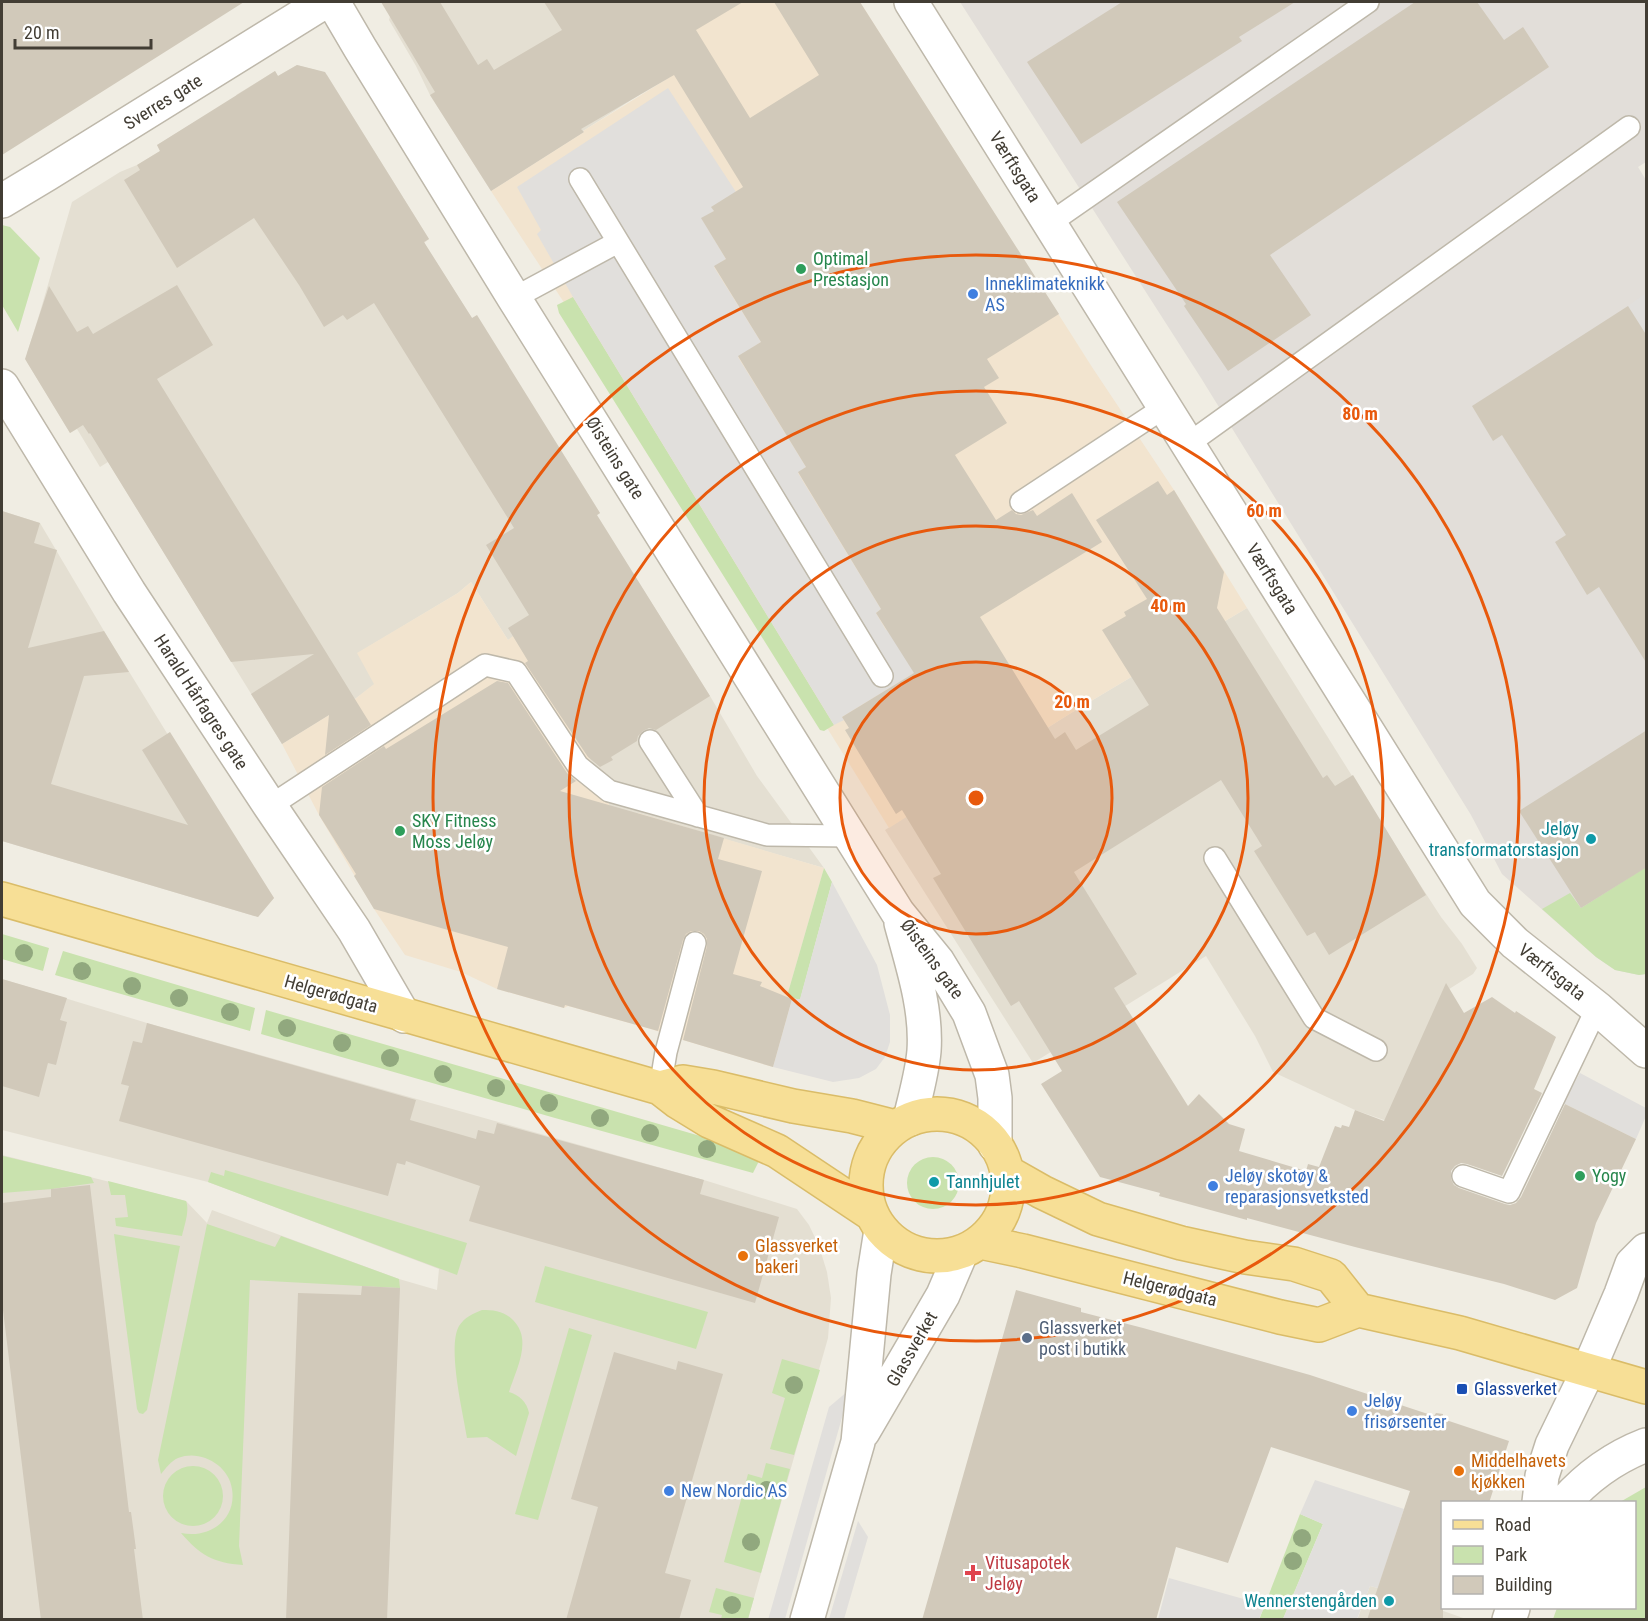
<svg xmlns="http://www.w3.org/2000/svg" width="1648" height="1621" font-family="'Roboto Condensed',sans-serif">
  <rect width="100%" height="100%" fill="#f0ede3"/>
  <path fill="#e4dfd2" d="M394,2h277l-33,20 1,73 -56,36 1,1 -93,59 -61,-96 -14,-29 -27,-46z
    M297,65l19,5 6,8 5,-3 102,164 -5,4 48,75 104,156 24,39 -4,3 26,40 88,140 47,80 67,92 -186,-54 -27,-4 -15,-41 -83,-132 -5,3 -37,-58 -13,11 -100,60 17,31 -20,15 -73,45 -174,-282 -8,5 -23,-38 -7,4 -43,-71v-9l13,-41 32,-110 48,-30 17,-7 23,-14 -3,-6 39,-24 43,-21 -3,-5 39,-24 3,5z
    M2,511l38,12 64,108 69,112 101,155 -16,19 -256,-76z
    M1247,608l172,275 22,34 21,27 15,24 -4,6 -27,17 -59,130 -32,-11 -82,-38 -18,-36 -49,-80 -173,107 -148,-233 186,-117z
    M2,979l145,44 557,157 93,29 12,16 10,21 8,26 4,26 -3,40 -80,281h-746v-464l184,46 21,22 5,-13 187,69 38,11 2,-21 -231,-87 -206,-52z
    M1370,1586l8,2 88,31 -109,1z"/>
  <path fill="#f2e4cf" d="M671,2h189l232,365 82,123 73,118 -176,105 -182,115 -326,-527 -72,-110 93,-59 -1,-1 87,-54 -32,-55z
    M471,582l37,58 5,-4 83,133 15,41 27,5v-2l186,55 -37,128 5,3 -19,68 -90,-27 -32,-11 -83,-23 -4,2 -67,-19 -36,-17 -56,-17 -31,-46 -55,-94 -37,-71 73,-45 19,-15 -17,-31 101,-60z"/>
  <path fill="#e2ded9" d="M960,2h686v160l-8,5 8,13v794l-7,1 -24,-5 -19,-13 -94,-83 -31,-59 -270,-437z"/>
  <path fill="#c9e2ae" d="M2,225l8,2 30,31 -22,74 -16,-27z
    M573,297l261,428 -10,6 -4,-1 -261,-417 -2,-8z
    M1646,867v107l-7,1 -24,-5 -19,-13 -54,-48 28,-16 11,15z
    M824,868l8,14 -32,118 -13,-4z
    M2,934l47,14 -6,23 -41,-12z
    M63,951l192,57 -5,23 -195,-56z
    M266,1010l479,139 17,6 -9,18 -198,-55 -294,-84z
    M3,1156l88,21 3,6 -42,6 -50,4z
    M907 1183a26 26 0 1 1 52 0a26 26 0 1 1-52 0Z
    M225,1170l242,73 -10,32 -249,-93 3,-10 13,4z
    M108,1181l78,20c4,10 -2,25 -4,35l-66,-10 -1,-8 13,-1 -3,-22h-14z
    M207,1224l68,23 6,-11 118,43 1,9 -150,-8 -11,266 4,19c-30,-2 -43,-10 -62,-32 28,6 56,-13 51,-44 -3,-24 -32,-40 -54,-31 -7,3 -12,10 -17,16l-3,-14z
    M114,1234l66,12 -33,164 -4,4 -4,-1 -2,-4z
    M545,1266l163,46 -12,37 -161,-47z
    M482,1310c12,0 22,1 31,10 20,20 3,49 -4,72 10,3 18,10 20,21l-13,43 -29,-19 -20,1c-4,-25 -20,-91 -8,-112 6,-9 13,-12 23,-16z
    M569,1328l23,7 -54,185 -23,-6z
    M782,1359l38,11 -26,85 -24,-6 15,-51 -13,-5z
    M766,1463l24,6 -29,104 -37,-11 24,-88 14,4z
    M163 1496a30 30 0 1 1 60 0a30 30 0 1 1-60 0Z
    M1646,1487v132h-93l4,-11h77v-106h-14z
    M1300,1514l23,10 -40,95 -24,1z
    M716,1588l38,10 -6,21h-27l1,-4 -13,-3z"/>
  <path fill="#e1dfdc" d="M668,88l68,104 -24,15 2,4 -12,8 24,40 -12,8 47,75 -23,15 68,110 -8,6 83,136 -5,4 10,17 6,-3 27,43 -77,47 2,3 -10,5 -261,-428 -36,-63 4,-4 -24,-43z
    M1646,293v43l-18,-30z
    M832,882l45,83 13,50v27l-5,15 -9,12 -17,9 -26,4 -60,-15 19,-68h8z
    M1580,1073l66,35v8l-10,23 -73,-36z
    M848,1391l-5,23 -58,205 -17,1 61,-213z
    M1315,1480l89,29 -26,79 -8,-2 -13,33h-74l40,-95 -23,-10z
    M858,1521l10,16 -24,82h-15z
    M1169,1578l96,27 -6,14h-101z"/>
  <path fill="#d1c9ba" d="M2,2h242l-242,153z
    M381,2h59l38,63 9,-6 7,11 68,-40 -18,-28h199l-47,28 54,88 69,-43 -45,-73h86l199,312 -72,45 12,19 -15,9 23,36 -52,32 41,65 16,-10 4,4 5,1 12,-5 4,6 35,-23 30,49 -122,75 75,122 10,-7 11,18 73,-45 -47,-75 24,-14 -2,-4 23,-13 -51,-79 62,-39 9,14 7,-5 50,82 -7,36 106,170 4,-3 8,11 18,-11 73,120 -97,60 -14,-23 -8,4 -53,-85 8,-5 -41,-66 -147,92 63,102 -23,14 74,118 11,-12 30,30 16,5 -6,22 67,20 2,-7 11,3 16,-41 6,2 1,-3 7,2 6,-17 29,11 62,-138 18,30 28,-16 23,16 1,-2 40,26 -22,52 8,4 -40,83 -35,-12 -6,-1 -6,3 -4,5v8l3,6 5,3 46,16 5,1 6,-2 5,-6 44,-93 71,35 -40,84 -19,65 -22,12 -51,-16 -149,-37 -108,-29v2l-88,-24 1,-3 -60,-16 -59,-93 21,-13 -43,-70 -8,5 -78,-128 8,-4 -39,-64 -6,4 -51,-84 4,-2 -7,-11 72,-44 -38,-60 5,-4 -83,-137 8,-5 -68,-111 23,-14 -47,-76 12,-7 -25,-41 13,-7 -3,-4 32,-20 -69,-112 -93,54 3,3 -93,59 -61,-96 5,-3z
    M1122,2h173l-56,35 3,4 -161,103 -54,-82z
    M1415,2h62l27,38 19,-13 26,40 -279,188 41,60 -83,56 -44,-65 2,-2 -69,-102z
    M297,65l28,7 104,167 -5,3 48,76 5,-3 123,198 -3,2 113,181 -54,34 -7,-2 -6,3 -5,5 -1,5 -26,16 2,3 -13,7 -12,-10 -63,-94 3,-2 -20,-33 21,-13 -43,-70 28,-17 -140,-225 -27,17 -4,-5 -19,12 -25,-42 -45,-67 -77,50 -53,-88 16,-10 -3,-5 23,-14 -3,-6 118,-74 3,5z
    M177,285l36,60 -56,34 214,346 -46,30 4,-40 -47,29 -31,-50 63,-40 -83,8 -141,-229 -1,1 -6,-9 -13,8 -45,-74 24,-73 28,46 11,-6 5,8z
    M1628,306l19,30v328l-48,-77 -12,8 -32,-53 11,-7 -64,-100 -9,6 -21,-35z
    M2,511l38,12 -6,20 23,7 -29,98 76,-17 25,41 -45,4 -33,108 137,41 -46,-75 28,-18 104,166 -16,19 -256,-76z
    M497,681l11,2 59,90 9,8 -16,10 164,47 -6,21 44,12 -29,103 29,8 -2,4 32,13 -19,68 -90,-27 24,-94v-7l-3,-5 -5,-3h-8l-5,3 -3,6 -25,91 -93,-26 -1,3 -67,-19 11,-42 -134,-38 -20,-33 2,-2 -37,-59 3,-28 62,-41 2,3z
    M1647,730v137l-66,41 -62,-97z
    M2,979l65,19 -7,22 7,2 -11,43 -8,-2 -9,34 -37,-11z
    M147,1023l269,77 -6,20 66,19 2,-9 16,4 3,-11 207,57 -4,14 79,23 -24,86 -286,-82 11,-35 -74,-25 -1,4 -8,-2 -9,33 -269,-75 10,-35 -8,-2 12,-43 9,2z
    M90,1185l39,327h2l5,37h-2l9,71h-102l-39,-318v-99l49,-6v-8z
    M362,1286l38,2 -13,332h-101l12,-327 63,2z
    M1016,1290l65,18v4l62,16 167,47 124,41 2,-3 7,1v5l66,22 -20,62h-46v117h-76l43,-129 -139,-44 -43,116 -52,-16 -20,73h-234z
    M614,1352l62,18 2,-9 45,13 -58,199 26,7 -12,40h-113l32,-113 -27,-8z"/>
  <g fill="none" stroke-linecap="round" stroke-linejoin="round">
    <g stroke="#beb8aa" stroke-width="24">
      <path id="service" d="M580,179l302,497
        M1050,223l318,-221
        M514,298l104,-56
        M1188,444l441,-317
        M1021,502l144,-95
        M650,741l48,75
        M270,806l215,-141 31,7 62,94 31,25 158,44 83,1
        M1215,858l99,160 62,32
        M660,1088l6,-36 29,-109
        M1463,1176l46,16 88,-184"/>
    </g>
    <g stroke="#beb8aa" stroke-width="36">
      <path id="minor" d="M333,2l27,46 154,250 336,538 48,77 40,49 31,51 23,62 3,23v47
        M911,2l564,901 40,40 82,65 49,43
        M2,201l45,-27 277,-172
        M2,386l127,206 141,214 84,124 50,86
        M901,923c11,41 26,85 23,128 -2,23 -9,46 -14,68
        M1588,1371l33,-77 11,-30 14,-14
        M863,1432l80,-137 18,-42
        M807,1620l51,-178 16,-168 7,-44"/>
    </g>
    <g stroke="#beb8aa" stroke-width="36">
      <path id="tertiary" d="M1539,1502l3,-26 10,-31 36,-74
        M1565,1502c22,-25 50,-45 81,-57
        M1509,1620l4,-12"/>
    </g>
    <g stroke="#dabc68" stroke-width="36">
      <path id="primary" d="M2,899l658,189 18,14 31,19 68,30 93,62
        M660,1088l23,-6 30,5 80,19 59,10 43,11
        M866 1185a71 71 0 1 1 142 0a71 71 0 1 1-142 0Z
        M1007,1172l35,20 56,27 83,24 64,14 49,7 37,12 27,34
        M980,1242l43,9 257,66 39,8 39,-15 102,23 186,54"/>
    </g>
    <use href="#service" stroke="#fff" stroke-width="21"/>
    <use href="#minor" stroke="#fff" stroke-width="33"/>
    <use href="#tertiary" stroke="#fff" stroke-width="33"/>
    <use href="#primary" stroke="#f7df96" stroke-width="33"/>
  </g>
  <g fill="#91a87e">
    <circle cx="24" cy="953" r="9"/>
    <circle cx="82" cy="971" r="9"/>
    <circle cx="132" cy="986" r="9"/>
    <circle cx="179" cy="998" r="9"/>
    <circle cx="230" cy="1012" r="9"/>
    <circle cx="287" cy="1028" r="9"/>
    <circle cx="342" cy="1043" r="9"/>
    <circle cx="390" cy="1058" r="9"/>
    <circle cx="443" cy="1074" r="9"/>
    <circle cx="496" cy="1088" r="9"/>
    <circle cx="549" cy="1103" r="9"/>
    <circle cx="600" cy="1118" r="9"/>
    <circle cx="650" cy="1133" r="9"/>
    <circle cx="707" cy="1149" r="9"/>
    <circle cx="794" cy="1385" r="9"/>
    <circle cx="767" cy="1490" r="9"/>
    <circle cx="1302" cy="1538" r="9"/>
    <circle cx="751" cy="1542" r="9"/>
    <circle cx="1293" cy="1561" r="9"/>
    <circle cx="732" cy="1605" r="9"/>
  </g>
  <circle cx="976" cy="798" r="136" fill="#e8590c" fill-opacity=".12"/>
  <g fill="none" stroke="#e8590c" stroke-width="3">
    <circle cx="976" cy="798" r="136"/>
    <circle cx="976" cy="798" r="272"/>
    <circle cx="976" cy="798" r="407"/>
    <circle cx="976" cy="798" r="543"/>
  </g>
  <g fill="#2e9e5b" stroke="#fff" stroke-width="2">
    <circle cx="801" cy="269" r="6"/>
    <circle cx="400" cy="831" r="6"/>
    <circle cx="1580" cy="1176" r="6"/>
  </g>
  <g fill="#3f7fe0" stroke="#fff" stroke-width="2">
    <circle cx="973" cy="294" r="6"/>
    <circle cx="1213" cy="1186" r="6"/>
    <circle cx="1352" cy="1411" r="6"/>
    <circle cx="669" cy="1491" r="6"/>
  </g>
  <g fill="#0f9aa8" stroke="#fff" stroke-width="2">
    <circle cx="1591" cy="839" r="6"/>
    <circle cx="934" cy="1182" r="6"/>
    <circle cx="1389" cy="1601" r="6"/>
  </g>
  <g fill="#e8710a" stroke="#fff" stroke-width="2">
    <circle cx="743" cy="1256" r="6"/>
    <circle cx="1459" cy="1471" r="6"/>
  </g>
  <circle fill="#5c6f8a" stroke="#fff" stroke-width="2" cx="1027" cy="1338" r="6"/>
  <rect fill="#1a4fb4" stroke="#fff" stroke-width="2" x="1456" y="1383" width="12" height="12" rx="3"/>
  <path fill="#e0444e" stroke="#fff" stroke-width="2" d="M970 1564h6v6h6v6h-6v6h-6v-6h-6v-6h6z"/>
  <g text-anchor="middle" stroke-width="5" stroke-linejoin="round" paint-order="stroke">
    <g font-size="18" fill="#423d34" stroke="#fff">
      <text transform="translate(163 102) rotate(-32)" y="6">Sverres gate</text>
      <text transform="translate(1015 167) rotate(58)" y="6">Værftsgata</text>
      <text transform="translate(615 458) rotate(58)" y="6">Øisteins gate</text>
      <text transform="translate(1272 579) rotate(58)" y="6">Værftsgata</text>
      <text transform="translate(201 702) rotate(57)" y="6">Harald Hårfagres gate</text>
      <text transform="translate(932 959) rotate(54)" y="6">Øisteins gate</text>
      <text transform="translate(1552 972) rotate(38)" y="6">Værftsgata</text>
      <text transform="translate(331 994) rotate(16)" y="6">Helgerødgata</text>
      <text transform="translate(1170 1289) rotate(14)" y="6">Helgerødgata</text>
      <text transform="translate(912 1349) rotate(-60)" y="6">Glassverket</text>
    </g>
    <g font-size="18" fill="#27864d" stroke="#fff" text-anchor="start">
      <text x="813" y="265">Optimal<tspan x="813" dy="21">Prestasjon</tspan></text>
      <text x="412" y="827">SKY Fitness<tspan x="412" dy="21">Moss Jeløy</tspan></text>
      <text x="1592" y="1182">Yogy</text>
    </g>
    <g font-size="18" fill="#366cbe" stroke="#fff" text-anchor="start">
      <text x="985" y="290">Inneklimateknikk<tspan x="985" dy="21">AS</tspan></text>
      <text x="1225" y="1182">Jeløy skotøy &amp;<tspan x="1225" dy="21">reparasjonsvetksted</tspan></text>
      <text x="1364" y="1407">Jeløy<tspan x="1364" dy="21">frisørsenter</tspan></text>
      <text x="681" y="1497">New Nordic AS</text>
    </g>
    <g font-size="18" fill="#0d838f" stroke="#fff" text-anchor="end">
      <text x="1579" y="835">Jeløy<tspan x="1579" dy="21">transformatorstasjon</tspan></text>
      <text x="946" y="1188" text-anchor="start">Tannhjulet</text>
      <text x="1377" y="1607">Wennerstengården</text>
    </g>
    <g font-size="18" fill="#c56008" stroke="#fff" text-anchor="start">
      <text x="755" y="1252">Glassverket<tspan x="755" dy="21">bakeri</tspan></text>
      <text x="1471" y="1467">Middelhavets<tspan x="1471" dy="21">kjøkken</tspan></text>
    </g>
    <g font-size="18" fill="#4e5e75" stroke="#fff" text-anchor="start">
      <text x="1039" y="1334">Glassverket<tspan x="1039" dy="21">post i butikk</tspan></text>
    </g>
    <g font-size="18" fill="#164399" stroke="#fff" text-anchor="start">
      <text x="1474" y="1395">Glassverket</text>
    </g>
    <g font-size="18" fill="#be3a42" stroke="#fff" text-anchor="start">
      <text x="985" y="1569">Vitusapotek<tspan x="985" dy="21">Jeløy</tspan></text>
    </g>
  </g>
  <circle cx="976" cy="798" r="9" fill="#e8590c" stroke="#fff" stroke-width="3"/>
  <g font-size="18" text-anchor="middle" font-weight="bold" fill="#e8590c" stroke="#fff" stroke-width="5" stroke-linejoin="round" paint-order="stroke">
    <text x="1360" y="420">80 m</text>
    <text x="1264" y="517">60 m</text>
    <text x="1168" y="612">40 m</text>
    <text x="1072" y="708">20 m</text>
  </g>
  <rect width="1648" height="1621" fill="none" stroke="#423d34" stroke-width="6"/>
  <rect x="1441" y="1501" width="195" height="108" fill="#ffffff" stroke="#b3b1ae" stroke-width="1.5"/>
  <rect x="1453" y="1520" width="30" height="9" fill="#f7df96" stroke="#b3b1ae" stroke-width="1.5"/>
  <text x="1495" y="1531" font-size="18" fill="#423d34">Road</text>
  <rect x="1453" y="1546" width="30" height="18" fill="#c9e2ae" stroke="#b3b1ae" stroke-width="1.5"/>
  <text x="1495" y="1561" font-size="18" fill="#423d34">Park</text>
  <rect x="1453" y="1576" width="30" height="18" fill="#d1c9ba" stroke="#b3b1ae" stroke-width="1.5"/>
  <text x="1495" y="1591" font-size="18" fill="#423d34">Building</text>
  <path d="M15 39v9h136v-9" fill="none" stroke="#423d34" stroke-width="3"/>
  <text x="24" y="39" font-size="18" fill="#423d34" stroke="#ffffff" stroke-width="4.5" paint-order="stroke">20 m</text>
</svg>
